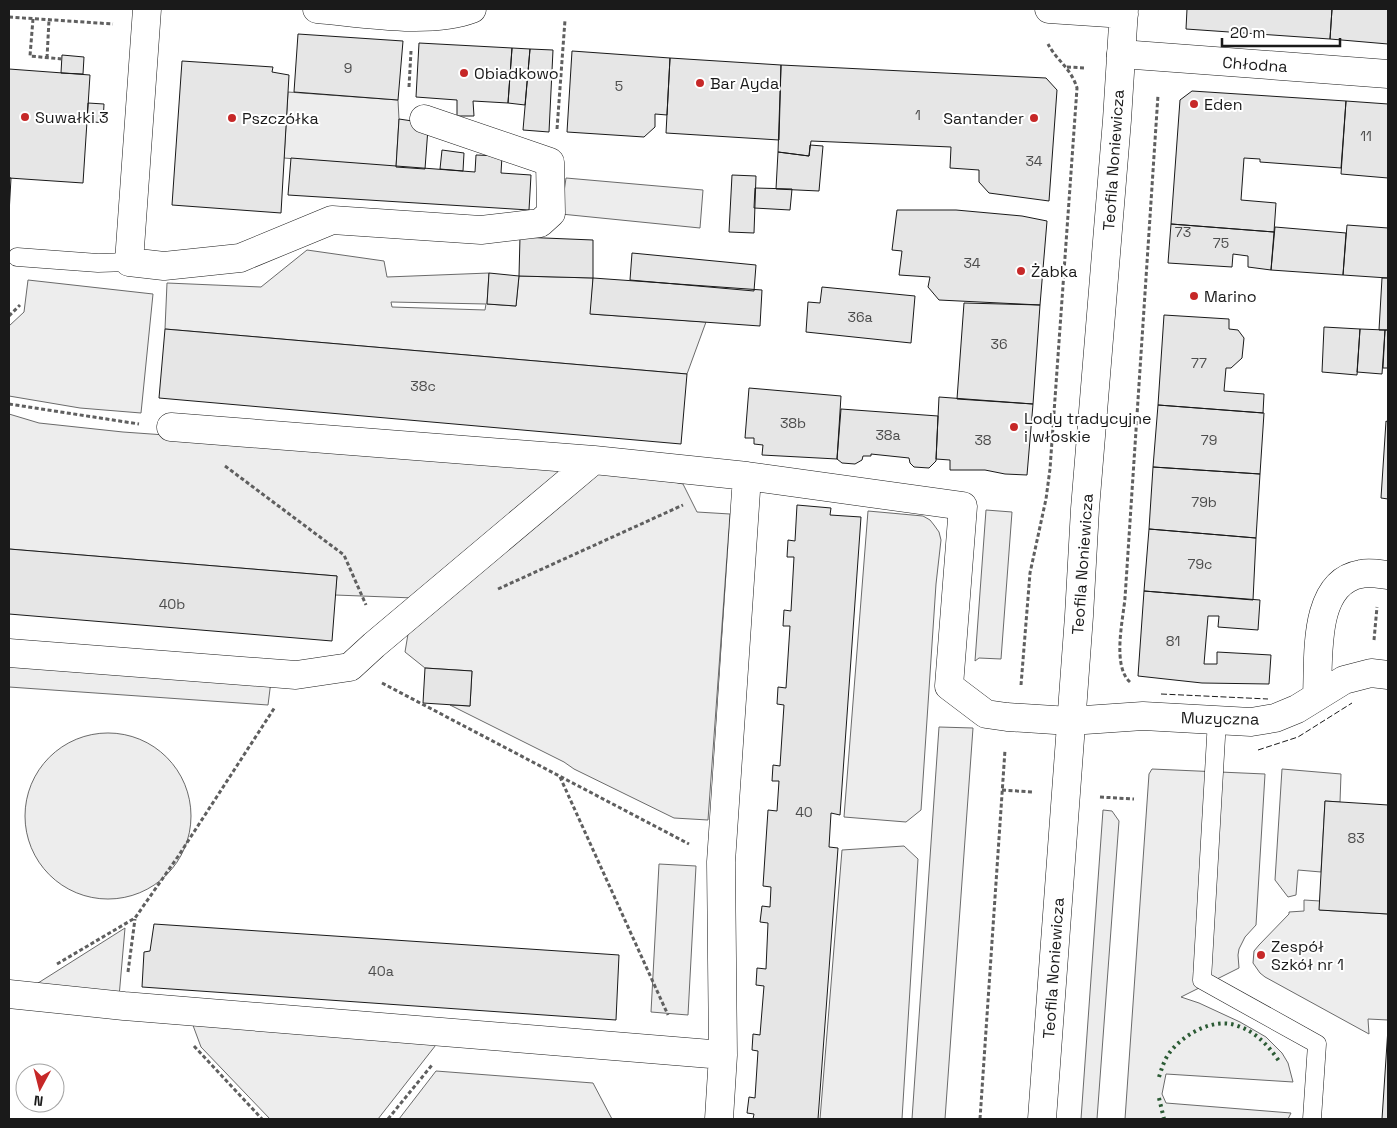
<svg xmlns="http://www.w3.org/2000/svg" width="1397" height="1128" font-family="'Space Grotesk',sans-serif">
  <rect width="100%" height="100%" fill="#fff"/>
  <path fill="#ededed" stroke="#6a6a6a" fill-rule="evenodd" d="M288,92l110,8 1,19 -3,48 -112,-9z
    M566,178l137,12 -3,38 -139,-14z
    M307,250l77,11 3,16 102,-4 -2,31 29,2 3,-30 74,2 -2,36 115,8 -19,52 -522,-45 2,-46 94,4zM391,302l95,2 -1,6 -93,-3z
    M28,280l125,14 -12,119 -61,-5 -71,-12v-70l15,-14z
    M9,414l30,9 84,9 365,26 165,19 30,7 14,28 33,2 -22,306 -34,-2 -100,-49 -10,-7 -114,-57 20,1 2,-35 -47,-3 -20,-16 9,-54 -79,-3 2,-19 -328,-27z
    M986,510l26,2 -11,147 -22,-1 -4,3z
    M868,511l55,5 7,4 4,5 5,7 2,8 -5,44 -15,226 -15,12 -62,-5z
    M9,653l263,20 -4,32 -259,-18z
    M939,727l34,1 -28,391h-33z
    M25 816a83 83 0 1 1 166 0a83 83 0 1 1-166 0Z
    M1152,769l113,5 -9,151 -11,12 -6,12 -1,6 1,13 -58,29 18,6 41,19 26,15 16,16 6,10 5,19 -127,-8 -4,20 4,9 125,10 -3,6h-163l24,-345z
    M1282,769l59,5 -1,28 -15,-1 -4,71 -23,-2 -2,25 -8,2 -13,-17z
    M1103,810l9,1 7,10 -22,298h-16z
    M904,846l14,13 -16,260h-82l22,-269z
    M659,864l37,2 -8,149 -37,-3z
    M1304,900l16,1v9l68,4v106l-20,-1 1,15 -104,-57 -5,-4 -7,-10 1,-12 5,-6 30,-31v-2l15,-1z
    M125,928l-6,69 -92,-7z
    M191,1020l248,21 -61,78h-108l-69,-72z
    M436,1071l157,12 19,36h-213z"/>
  <path fill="#e6e6e6" stroke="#1a1a1a" d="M1187,9h145l-2,30 -144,-10z
    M1332,9h56v35l-58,-5z
    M298,34l105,7 -5,59 -104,-8z
    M419,43l93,5 -4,55 -35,-2 1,15h-17v-16l-41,-3z
    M512,48l18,1 -5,56 -17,-2z
    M530,49l23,1 -4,82 -26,-2z
    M572,51l98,7 -3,57 -12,-1v13l-11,10 -77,-5z
    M62,55l22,2 -1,17 -22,-1z
    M670,58l111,7 -2,75 -113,-7z
    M182,61l91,6 -1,5 17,3 -8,138 -109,-8z
    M781,65l265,13 11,12 -8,111 -60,-8 -10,-11v-12l-29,-2 1,-21 -140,-6 -2,15 -31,-4z
    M9,69l81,6 -7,108 -74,-5z
    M1192,91l154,10 -5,67 -81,-6v-3l-16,-1 -3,42 35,3 -2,29 -103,-8 9,-124z
    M1346,101l42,3v74l-47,-4z
    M88,103l16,1 -1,19 -16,-2z
    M399,119l20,3 9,6 -3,41 -29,-2z
    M810,145l13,1 -4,45 -43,-2 2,-37 31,4z
    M442,150l22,3 -1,18 -23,-2z
    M476,155l26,1 -1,17 30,2 -2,35 -241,-15 3,-37 184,14z
    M732,175l24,1 -2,57 -25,-1z
    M9,178h2l-2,36z
    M755,188l37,1 -2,21 -36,-2z
    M897,210h59l66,6 25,5 -7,84 -101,-5 -11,-13 2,-10 -31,-2 3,-24 -10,-1z
    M1171,224l103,8 -3,38 -23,-3v-11l-15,-2 -1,13 -64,-4z
    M1347,225l41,3v50l-45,-3z
    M1275,227l71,6 -3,42 -72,-5z
    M520,237l73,3v38l-74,-2z
    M632,253l124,12 -2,26 -124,-11z
    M489,273l30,3 -3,30 -29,-2z
    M593,278l169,12 -2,36 -170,-12z
    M1382,278h6v52h-9z
    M822,287l93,9 -4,47 -105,-11 2,-30 12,1z
    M964,303l76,2 -7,99 -76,-5z
    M1164,315l65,4v10l9,1 6,8 -2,20 -11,10h-5l-2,23 40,3 -1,19 -105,-8z
    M1324,327l36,2 -3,46 -35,-3z
    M165,329l522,45 -6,70 -522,-46z
    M1360,329l25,1 -3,44 -25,-2z
    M1385,330h3v38h-5z
    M749,388l92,8 -4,63 -75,-4 1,-10 -9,-1v-6h-9z
    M939,397l94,7 -6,71 -22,-1 -20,-4h-35v-10l-14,-1z
    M1158,405l106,8 -4,61 -107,-7z
    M841,409l97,7 -2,45 -7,7 -15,-1 -4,-4 -1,-5 -38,-4v2h-8l-1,4 -7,4 -13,-1 -5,-4z
    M1386,421l2,1v77l-7,-1z
    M1153,467l107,7 -4,64 -107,-9z
    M797,505l34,3 -1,7 31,2 -21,298 -9,-2 -2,34 9,1 -20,271h-65l1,-5 -7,-1 2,-16 6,1 3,-47 -6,-1 1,-16 7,1 4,-49 -8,-1 1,-17 9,1 2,-46 -8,-1 2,-16 8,1 1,-20 -8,-1 5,-76 9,1 2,-30h-7l1,-16 7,1 4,-61 -7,-1 1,-17 8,1 4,-62h-7l1,-16 7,1 3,-54h-7l1,-17 7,1z
    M1149,529l107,9 -3,62 -109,-9z
    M9,549l328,27 -5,65 -323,-27z
    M1144,591l116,9 -2,30 -40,-3 1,-11h-11l-4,48h13v-12l54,3 -2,29 -67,-1 -64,-7z
    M425,668l47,3 -2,35 -47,-3z
    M1325,801l63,4v109l-69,-4z
    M154,924l465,31 -3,65 -474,-33 2,-35 6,-1z
    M1388,1028v91h-6z"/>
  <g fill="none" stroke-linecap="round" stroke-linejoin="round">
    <g stroke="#1a1a1a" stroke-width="19">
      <path id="lane" d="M17,257l81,6 31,-1
        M1217,720l-15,260 115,64 -5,75"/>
    </g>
    <g stroke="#1a1a1a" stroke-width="29">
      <path id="street" d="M147,9l-18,253 35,4 76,-8 92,-38 149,10 59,-7 11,-10 -1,-51 -126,-43
        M1121,54l267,20
        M171,427l423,33
        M9,653l287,22 54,-8 24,-22 220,-185 153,16 216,30 -14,180 37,28 21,3 63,4 73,-5 108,6 24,-4 22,-9 47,-29 27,-7 17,2
        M1317,695c2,-37 -5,-113 44,-121 8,-2 19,0 27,1
        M9,994l115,12 599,49 -4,64
        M723,1055l-2,-193 26,-386"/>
    </g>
    <g stroke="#1a1a1a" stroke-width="29">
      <path id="secondary" d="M317,9c46,4 112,16 155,0
        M1049,9l75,5
        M1042,1119l37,-503 6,-107 32,-389 7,-111"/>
    </g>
    <path stroke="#5f5f5f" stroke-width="3" stroke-dasharray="4 2.5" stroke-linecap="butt" d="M9,17l104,7
      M33,19l-3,37 32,3
      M47,58l2,-38
      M1067,67l19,1
      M409,87l2,-36
      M557,129l8,-109
      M9,316l11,-11
      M9,404l130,20
      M225,466l119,89 22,50
      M498,589l185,-84
      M1374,640l3,-33
      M1130,682c-18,-16 -7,-62 -5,-84l33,-503
      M382,683l307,161
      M1021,685l9,-112 16,-74 4,-30 27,-381c-6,-20 -20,-27 -29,-44
      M560,777l108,238
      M1002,790l30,2
      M1100,797l34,2
      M57,964l78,-46 44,-63 96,-148
      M128,972l7,-53
      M194,1046l68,73
      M388,1119l44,-54
      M980,1119l25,-369"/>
    <use href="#lane" stroke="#fff" stroke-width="18"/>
    <use href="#street" stroke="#fff" stroke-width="28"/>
    <use href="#secondary" stroke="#fff" stroke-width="28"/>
    <path stroke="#2b5a34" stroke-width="4" stroke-dasharray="2.5 4" stroke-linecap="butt" d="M1159,1077c3,-9 5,-17 11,-25 13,-17 42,-34 65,-27 20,6 32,19 44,36
      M1159,1098l5,21"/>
    <path stroke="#1a1a1a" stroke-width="1" stroke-dasharray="6 2.5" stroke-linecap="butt" d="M1161,694l107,5
      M1258,750l40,-13 54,-34"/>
  </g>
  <g fill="#c62828" stroke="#fff" stroke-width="2">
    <circle cx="464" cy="73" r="5"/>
    <circle cx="700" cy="83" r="5"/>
    <circle cx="1194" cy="104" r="5"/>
    <circle cx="25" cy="117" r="5"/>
    <circle cx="232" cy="118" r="5"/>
    <circle cx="1034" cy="118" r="5"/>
    <circle cx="1021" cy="271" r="5"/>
    <circle cx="1194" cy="296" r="5"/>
    <circle cx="1014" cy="427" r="5"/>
    <circle cx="1261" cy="955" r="5"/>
  </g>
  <g text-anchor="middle" stroke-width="4" stroke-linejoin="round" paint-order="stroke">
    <g font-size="14" fill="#4d4d4d">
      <text x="348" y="73">9</text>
      <text x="619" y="91">5</text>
      <text x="918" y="120">1</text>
      <text x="1366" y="141">11</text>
      <text x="1034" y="166">34</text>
      <text x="1183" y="237">73</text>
      <text x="1221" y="248">75</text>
      <text x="972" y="268">34</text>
      <text x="860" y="322">36a</text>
      <text x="999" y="349">36</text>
      <text x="1199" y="368">77</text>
      <text x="423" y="391">38c</text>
      <text x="793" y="428">38b</text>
      <text x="888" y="440">38a</text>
      <text x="983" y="445">38</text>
      <text x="1209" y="445">79</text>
      <text x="1204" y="507">79b</text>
      <text x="1200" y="569">79c</text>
      <text x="172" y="609">40b</text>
      <text x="1173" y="646">81</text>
      <text x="804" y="817">40</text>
      <text x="1356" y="843">83</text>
      <text x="381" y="976">40a</text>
    </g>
    <g font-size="16" fill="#1a1a1a" stroke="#fff">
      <text transform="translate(1255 64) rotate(4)" y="6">Chłodna</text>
      <text transform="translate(1113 160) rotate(-86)" y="6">Teofila Noniewicza</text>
      <text transform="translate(1082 564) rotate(-86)" y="6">Teofila Noniewicza</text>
      <text transform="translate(1220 718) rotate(1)" y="6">Muzyczna</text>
      <text transform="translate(1053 968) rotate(-86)" y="6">Teofila Noniewicza</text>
    </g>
    <g font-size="16" fill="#1a1a1a" stroke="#fff" text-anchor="start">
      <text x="474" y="79">Obiadkowo</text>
      <text x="710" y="89">Bar Ayda</text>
      <text x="1204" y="110">Eden</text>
      <text x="35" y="123">Suwałki 3</text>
      <text x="242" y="124">Pszczółka</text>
      <text x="1024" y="124" text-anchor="end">Santander</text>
      <text x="1031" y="277">Żabka</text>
      <text x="1204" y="302">Marino</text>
      <text x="1024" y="424">Lody tradycyjne<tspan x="1024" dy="18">i włoskie</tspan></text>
      <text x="1271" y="952">Zespół<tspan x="1271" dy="18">Szkół nr 1</tspan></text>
    </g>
  </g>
  <rect width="1397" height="1128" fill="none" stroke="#1a1a1a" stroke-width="20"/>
  <g transform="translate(40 1088) rotate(187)"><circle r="24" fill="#ffffff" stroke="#a3a3a3"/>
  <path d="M0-4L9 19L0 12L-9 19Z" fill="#c62828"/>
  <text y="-8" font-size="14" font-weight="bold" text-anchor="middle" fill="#1a1a1a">N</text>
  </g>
  <path d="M1222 38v8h118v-8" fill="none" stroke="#1a1a1a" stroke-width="2.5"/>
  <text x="1230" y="38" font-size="15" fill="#1a1a1a" stroke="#ffffff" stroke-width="4" paint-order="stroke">20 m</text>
</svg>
